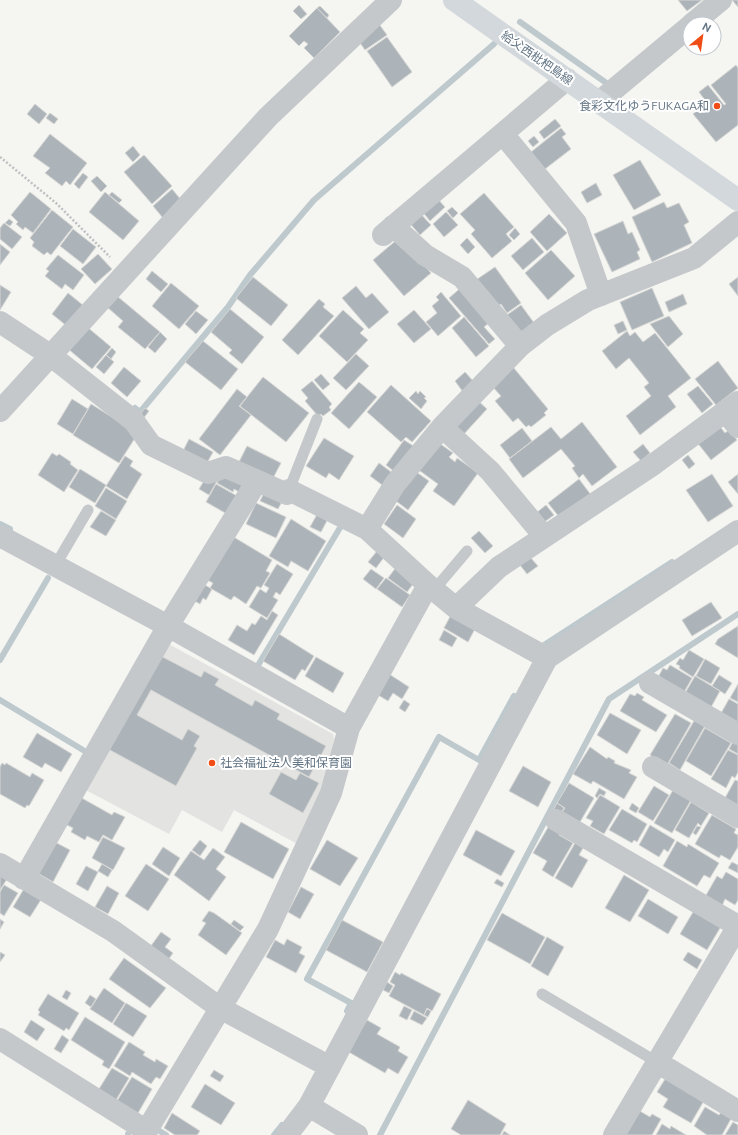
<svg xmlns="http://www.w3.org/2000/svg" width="738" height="1135" font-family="Ubuntu,'Noto Sans JP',sans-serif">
  <rect width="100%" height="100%" fill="#f5f5f1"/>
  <path fill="#e3e4e2" d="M165,642l168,92 1,5 -10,53 -23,54 -67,-36 -12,22 -40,-22 -13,24 -89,-47z"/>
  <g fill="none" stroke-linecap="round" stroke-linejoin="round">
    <path stroke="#bec9ce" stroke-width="6" d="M520,22l85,60
      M135,408l5,4 88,-105 22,-32 64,-75 180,-156
      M0,524l10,5
      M541,647l131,-85
      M0,660l48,-82
      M257,667l84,-141
      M0,700l83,50
      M347,1011l4,-8 -44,-24 132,-242 40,23 35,-64
      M158,1130l8,5
      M128,1135v-1
      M274,1135l8,-10
      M380,1135l229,-436 129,-85"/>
  </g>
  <path fill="#acb4ba" stroke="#d6d6d4" d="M678,0h24l-15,11z
    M732,0h6v7z
    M299,5l8,9 -6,5 -8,-8z
    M320,6l9,9 -2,3 -10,-10z
    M317,8l23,24 -26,26 -10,-10 4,-4 -4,-3 -5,5 -10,-10z
    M379,24l8,11 -22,15 -7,-10z
    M387,37l25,35 -20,15 -25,-36z
    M736,65l2,3v57l-22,17 -23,-28 14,-11 -8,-11 9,-7 16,20 2,-1 -15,-19z
    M35,104l12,10 -8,10 -12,-10z
    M50,113l8,6 -4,5 -8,-6z
    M555,119l6,7 -17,13 -5,-7z
    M561,128l5,6 -4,3 9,12 -26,20 -14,-17z
    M50,134l37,29 -17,22 -4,-4 -4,5 -17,-13 5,-5 -17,-12z
    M534,136l5,6 -6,5 -5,-6z
    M133,146l7,9 -7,7 -8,-9z
    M144,155l28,31 -20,18 -28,-32z
    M640,160l21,35 -27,15 -21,-35z
    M83,173l5,4 -9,12 -5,-5z
    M97,176l10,10 -6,6 -10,-11z
    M596,183l6,12 -15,8 -6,-11z
    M172,189l10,12 -19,17 -10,-12z
    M30,192l21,17 -18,24 -8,-6 -2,3 -7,-6 2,-2 -7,-7z
    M105,192l34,29 -16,19 -34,-28z
    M112,192l10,8 -3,3 -10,-8z
    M484,193l30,34 -8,7 6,7 -20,17 -21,-24 4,-4 -15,-16z
    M436,197l9,10 -15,14 -9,-11z
    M664,202l3,6 12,-5 10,19 -5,3 8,18 -40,19 -20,-45z
    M452,207l6,6 -5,5 -6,-7z
    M52,210l21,17 -22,28 -4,-3 -3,3 -12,-9 2,-4 -4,-4z
    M418,211l13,14 -11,10 -13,-15z
    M446,212l12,13 -14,12 -11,-13z
    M549,214l18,19 -20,18 -17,-19z
    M9,219l4,3 -3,4 -5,-3z
    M623,221l5,13 4,-2 8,18 -3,2 3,7 -28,13 -18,-38z
    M4,223l18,14 -10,12 -12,-10v-11z
    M515,228l5,6 -6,6 -5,-5z
    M73,229l23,18 -13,17 -23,-18z
    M400,237l31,36 -27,23 -31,-36z
    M467,238l8,9 -7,7 -8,-9z
    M532,238l12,14 -21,18 -12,-14z
    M0,244l10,8 -10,13z
    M551,250l24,26 -27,24 -23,-27z
    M98,254l14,15 -17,15 -14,-15z
    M58,255l26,20 -11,15 -8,-6 -3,5 -17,-13 4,-5 -3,-2z
    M495,267l26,36 -14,10 -6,-9 -8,5 -20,-27z
    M152,271l16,13 -7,8 -15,-13z
    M253,277l35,28 -17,21 -35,-28z
    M738,277v19l-9,-12z
    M171,283l28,23 -20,23 -27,-23z
    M0,285l11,7 -11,18z
    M464,285l30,34 -10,8 11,12 -6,5 -40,-46z
    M356,286l10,12 6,-5 17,19 -20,17 -27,-31z
    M652,288l12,28 -32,14 -12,-28z
    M441,292l20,24 -23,20 -12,-14 11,-9 -5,-7 7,-6 -3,-3z
    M68,293l16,13 -16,21 -16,-13z
    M683,294l4,10 -18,8 -4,-10z
    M117,296l43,36 -15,17 -27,-22 5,-6 -16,-14z
    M319,299l6,5 -2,3 11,9 -36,39 -16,-15z
    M521,305l16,22 -15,10 -15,-22z
    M230,309l34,28 -22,27 -13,-11 3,-3 -21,-18z
    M343,310l21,19 -4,4 8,7 -21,22 -28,-26z
    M414,310l17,19 -17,14 -17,-19z
    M196,311l12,9 -12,14 -11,-10z
    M669,316l14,18 -15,13 -18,-23z
    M464,317l25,29 -13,11 -24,-29z
    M623,321l4,9 -9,4 -4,-9z
    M86,326l25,21 -19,22 -25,-21z
    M627,331l3,5 5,-4 8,10 12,-9 36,45 -23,18 8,11 -36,28 -14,-19 25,-20 -7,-9 5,-4 -20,-25 -13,11 -14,-18z
    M160,332l7,7 -12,14 -7,-6z
    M203,341l35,28 -17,21 -36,-28z
    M112,348l4,4 -5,7 -5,-4z
    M356,354l13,12 -23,24 -13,-12z
    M106,355l8,7 -10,12 -8,-7z
    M718,361l20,27 -22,17 -21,-26z
    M124,367l17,14 -14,16 -16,-14z
    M513,367l35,42 -4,4 2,2 -15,12 -2,-2 -3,2 -8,-9 -5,4 -18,-21 6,-5 -10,-11z
    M465,372l9,10 -11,10 -8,-11z
    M321,374l9,10 -7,6 -9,-10z
    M263,377l46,36 -23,29 -46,-36z
    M312,381l20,23 -3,3 2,3 -8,6 -2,-2 -3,2 -13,-15 3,-3 -7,-8z
    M359,382l18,15 -28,32 -18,-16z
    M391,385l40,36 -19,21 -6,-5 -5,5 -34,-30z
    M698,386l15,18 -11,9 -15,-19z
    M237,389l10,8 -8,9 12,9 -31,40 -21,-16z
    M416,391l2,3 2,-3 6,6 -2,1 3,3 -6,8 -12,-11z
    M475,398l12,11 -24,26 -12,-11z
    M72,399l16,10 -15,25 -16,-10z
    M91,404l40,25 4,9 -16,25 -46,-28z
    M145,408l4,3 -6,8 -4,-3z
    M582,422l35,45 -25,19 -9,-12 -4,4 -7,-10 3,-2 -14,-17 -38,29 -14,-19 42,-32 10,12z
    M718,424l7,9 4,-3 8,10 -26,20 -15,-19z
    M522,428l10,13 -22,17 -10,-13z
    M324,438l30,18 -15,24 -10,-7 -3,5 -20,-12z
    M189,439l24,13 -7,13 -24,-12z
    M404,440l11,7 -19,26 -10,-8z
    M439,443l14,10 -4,4 6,5 2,-4 21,15 -24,33 -21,-15 5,-7 -22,-16z
    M643,444l7,9 -9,8 -8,-9z
    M247,446l34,17 -9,17 -34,-16z
    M52,453l5,3 2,-2 12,8 -1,2 8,6 -14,22 -26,-17z
    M688,455l7,9 -6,5 -7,-9z
    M125,456l8,5 -3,5 12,8 -15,25 -21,-13z
    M379,463l15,11 -9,13 -15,-11z
    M80,469l26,16 -11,18 -26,-16z
    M412,469l17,12 -21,29 -16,-12z
    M224,470l20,13 -5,9 -5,-3 -1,3 -16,-9z
    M221,474l-12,21 -10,-6 8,-13z
    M712,474l21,32 -25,16 -22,-32z
    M738,474v20l-10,-12z
    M579,479l12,16 -31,23 -12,-15z
    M216,484l21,12 -10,18 -21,-12z
    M106,488l21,13 -11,18 -21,-13z
    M266,489l18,9 -6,11 -18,-8z
    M256,503l30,14 -10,21 -30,-14z
    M397,505l19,14 -13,19 -19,-14z
    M546,505l8,10 -11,8 -7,-10z
    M320,509l10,6 -9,17 -11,-5z
    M101,511l15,9 -10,16 -16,-9z
    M291,519l35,22 -18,30 -17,-10 -3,6 -19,-11z
    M479,531l14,15 -8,7 -14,-15z
    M232,536l40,24 -6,11 4,2 -9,15 -4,-2 -11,18 -12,-8 -3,4 -21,-12 3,-5 -8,-4z
    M377,551l8,5 -9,12 -8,-6z
    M530,557l8,9 -11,8 -7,-9z
    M277,564l16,10 -13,21 -4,-3 -3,5 5,3 -11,18 -18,-11 11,-18 6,4 3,-5 -5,-3z
    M397,566l19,14 -9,12 -19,-14z
    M371,569l13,9 -8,11 -13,-10z
    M386,578l24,17 -8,12 -25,-18z
    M203,584l9,5 -6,11 -3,-2 -3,6 -7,-4z
    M711,602l11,16 -30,18 -10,-16z
    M272,611l6,4 -24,40 -26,-15 9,-15 10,6 5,-8 3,2 6,-9 6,4z
    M452,613l24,14 -8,15 -24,-14z
    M738,626v32l-23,-14 3,-5z
    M444,630l13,8 -5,9 -13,-7z
    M279,634l35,22 -9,15 -3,-2 -7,11 -32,-19z
    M689,650l15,9 -11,18 -14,-9 1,-2 -4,-2 4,-6 3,2z
    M159,655l42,22 3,-6 15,8 -4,6 37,21 3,-6 25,14 -3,5 49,27 -17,31 -158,-87 -14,25 45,25 6,-11 12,7 -6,10 3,2 -21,38 -68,-37z
    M316,657l28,16 -11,20 -28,-17z
    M705,659l15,9 -9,16 -15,-8z
    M670,665l22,13 -10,18 -26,-15 7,-13 4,2z
    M389,674l20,13 -7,12 -9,-6 -5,8 -10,-6z
    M719,675l13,8 -7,11 -13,-8z
    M695,676l25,15 -10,18 -26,-14z
    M738,684v18l-8,-4z
    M637,693l7,4 -2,3 25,15 -11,17 -36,-21 10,-17 5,2z
    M729,699l9,5v19l-18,-8z
    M404,700l6,4 -5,8 -6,-4z
    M610,713l31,17 -14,24 -30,-19z
    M675,714l16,9 -24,42 -17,-10z
    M694,721l12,3 -26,46 -11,-7z
    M705,728l26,15 -20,33 -25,-15z
    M37,733l35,21 -11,18 -16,-9 -3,5 -19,-11z
    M734,740l4,3v11l-9,-5z
    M590,747l17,12 1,-2 7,4 -1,2 17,7 -2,3 8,4 -13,22 -31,-18 -2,3 -18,-10z
    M728,750l10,5v17l-3,6 -3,-2 -6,12 -15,-9z
    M2,763l3,2 1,-2 24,14 2,-4 12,7 -15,26 -2,-1 -2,3 -25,-14v-27z
    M523,766l28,16 -13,25 -29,-16z
    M281,772l15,8 4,-7 19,10 -16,30 -34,-19z
    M735,780l3,1v25l-13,-8z
    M569,783l25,15 -14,24 -18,-10 3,-4 -8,-5z
    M654,786l15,9 -16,26 -15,-9z
    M599,788l7,4 -2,4 -4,-2 -3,4 -2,-2z
    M673,790l18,10 -19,33 -18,-10z
    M600,795l20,12 -16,27 -14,-8 3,-5 -7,-3z
    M78,796l34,19 2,-3 11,5 -13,23 -9,-5 -4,7 -12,-6 -2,4 -14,-8 2,-4 -12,-6z
    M691,802l18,11 -8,13 -3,-3 -9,15 -14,-8z
    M557,803l7,5 -4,7 -7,-4z
    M632,803l7,5 -3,5 -7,-4z
    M622,809l25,15 -10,18 -3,-2 -2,3 -23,-13z
    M712,815l24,14 -2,4 4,2v12l-8,13 -9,-5 -2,3 -24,-14z
    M241,822l48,27 -16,30 -49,-27z
    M550,824l11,6 -2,5 14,8 -20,34 -11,-7 5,-9 -14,-8z
    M650,825l25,15 -7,12 -4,-3 -5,8 -20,-12z
    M697,826l4,1 -5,8 -3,-2z
    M476,830l39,21 -14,25 -38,-21z
    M103,837l22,11 -12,22 -21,-12z
    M51,840l19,10 -17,32 -19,-11z
    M200,840l7,6 -7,10 -8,-6z
    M327,840l31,18 -18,28 -30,-17z
    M677,841l10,6 1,-3 31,19 -9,15 -6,-3 -7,11 -34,-20z
    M575,843l8,5 -4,7 9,5 -16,28 -17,-10z
    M163,847l17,11 -11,18 -17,-12z
    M213,848l12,9 -9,12 10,8 -17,24 -35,-26 17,-24 13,9z
    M732,862l6,3v8l-10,-5z
    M102,864l10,6 -4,7 -10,-6z
    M146,864l23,15 -21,32 -23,-15z
    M86,866l12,6 -10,19 -12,-7z
    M726,872l12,7v21l-3,5 -10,-6 -3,7 -17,-9 12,-21 5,3z
    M0,874l7,5 -7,11z
    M624,875l25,15 -19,32 -25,-14z
    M497,879l7,4 -2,4 -8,-4z
    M4,885l14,8 -14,23 -4,-3v-21z
    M107,886l12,7 -11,21 -13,-7z
    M25,887l17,11 -12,19 -17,-10z
    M301,887l13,7 -14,25 -12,-7z
    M648,899l30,18 -10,17 -30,-18z
    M696,907l27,16 -16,27 -27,-16z
    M209,911l5,2 28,20 -16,22 -28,-20 8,-12 -4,-2z
    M502,913l43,24 -15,27 -43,-24z
    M0,919l4,3 -4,7z
    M234,920l10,7 -4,4 -9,-7z
    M342,920l41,22 -16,30 -41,-22z
    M161,932l10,7 -6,8 8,6 -7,10 -18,-13z
    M547,937l17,10 -16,29 -17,-10z
    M287,939l15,8 -3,6 6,3 -9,17 -30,-16 9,-17 9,5z
    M0,952l5,3 -5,7z
    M688,952l14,8 -5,9 -14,-9z
    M124,958l42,30 -16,20 -41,-29z
    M395,972l5,3 1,-2 40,21 -9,17 -5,-3 -3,7 -35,-19 6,-11 -5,-3z
    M387,982l6,4 -4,7 -6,-3z
    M104,988l21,15 -13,20 -22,-14z
    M66,990l5,3 -4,7 -5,-3z
    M48,994l31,19 -10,17 -3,-2 -2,3 -26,-16 2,-3 -2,-2z
    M90,995l6,4 -5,8 -6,-4z
    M126,1003l21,13 -14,21 -20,-13z
    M404,1006l8,4 -5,10 -8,-4z
    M427,1009l4,2 -3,6 -4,-2z
    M414,1011l13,7 -5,7 -12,-6z
    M85,1017l40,25 -16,27 -7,-4 2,-4 -33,-21z
    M31,1020l14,9 -8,12 -13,-9z
    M367,1020l14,8 -4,6 23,13 -2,4 10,6 -10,17 -10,-6 -3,5 -38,-22z
    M62,1035l7,5 -8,13 -7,-4z
    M129,1042l16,10 -2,3 12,7 1,-3 12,7 -8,13 -4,-2 -5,7 -19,-12 -2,4 -16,-10z
    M112,1068l17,10 -13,22 -17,-11z
    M214,1070l10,6 -4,6 -10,-6z
    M667,1076l38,23 -14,24 -28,-16 5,-8 -11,-7z
    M132,1077l20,12 -14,24 -21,-12z
    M205,1084l30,19 -14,22 -30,-18z
    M468,1100l38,24 -6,11h-39l-10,-6z
    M705,1107l14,8 3,-4 10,6 -10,18h-15l-13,-9z
    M638,1110l12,7 2,-3 9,5 -9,16h-29z
    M172,1113l28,18 -3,4h-22l-11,-7z
    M733,1122l5,3v10h-13z
    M662,1124l8,5 1,-3 15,9h-30z
    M504,1131l6,4h-8z"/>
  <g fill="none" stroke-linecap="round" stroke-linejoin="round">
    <path stroke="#bec0c2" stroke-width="2.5" stroke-dasharray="2 2" stroke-linecap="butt" d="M0,157l56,46 54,54"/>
    <path stroke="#c4c8cb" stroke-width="11" d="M289,490l28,-71
      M55,566l33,-56
      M434,590l33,-39
      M542,994l115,68"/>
    <path stroke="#c4c8cb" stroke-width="22" d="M692,24l29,-24
      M599,102l91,-76
      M503,134l73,89 25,72
      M393,226l32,29 37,22 58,69
      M383,235l184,-156
      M0,322l50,33 84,66 17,24 57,28 18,-6 61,27 2,-4 78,39 61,56 28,23 43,-41 155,-103 84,-62
      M0,411l268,-294 123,-117
      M725,411l13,16
      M442,427l48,44 54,65
      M367,529l28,-45 47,-57 78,-81 27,-21 41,-25 106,-42 44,-36
      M0,536l168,90 181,102
      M547,658l191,-127
      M650,683l88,51
      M653,767l85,50
      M556,820l182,106
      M0,864l113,67 107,77 110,59
      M24,879l144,-253 89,-145
      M0,1039l147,92
      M657,1062l81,49
      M309,1106l48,29
      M144,1135l124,-206 63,-136 18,-65 79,-143
      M287,1135l22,-29 238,-448 -91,-50
      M614,1135l124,-209"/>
    <path stroke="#d3d8dc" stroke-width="22" d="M454,0l284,200"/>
  </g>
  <g fill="#f04d16" stroke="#fff" stroke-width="1.5">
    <circle cx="717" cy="106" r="4"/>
    <circle cx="212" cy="763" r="4"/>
  </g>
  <g text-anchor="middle" stroke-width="4" stroke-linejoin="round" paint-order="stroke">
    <g font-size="12" fill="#627484" stroke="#fff">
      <text transform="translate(537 58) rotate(35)" y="4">給父西枇杷島線</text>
    </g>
    <g font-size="12" fill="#627484" stroke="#fff" text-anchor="end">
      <text x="709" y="110">食彩文化ゆうFUKAGA和</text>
      <text x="220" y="767" text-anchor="start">社会福祉法人美和保育園</text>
    </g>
  </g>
  <g transform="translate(702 36) rotate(29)"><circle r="19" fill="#ffffff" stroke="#c0c7ce"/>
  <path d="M0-3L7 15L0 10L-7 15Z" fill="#f04d16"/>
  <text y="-6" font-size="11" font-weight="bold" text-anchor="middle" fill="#627484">N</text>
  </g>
</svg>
